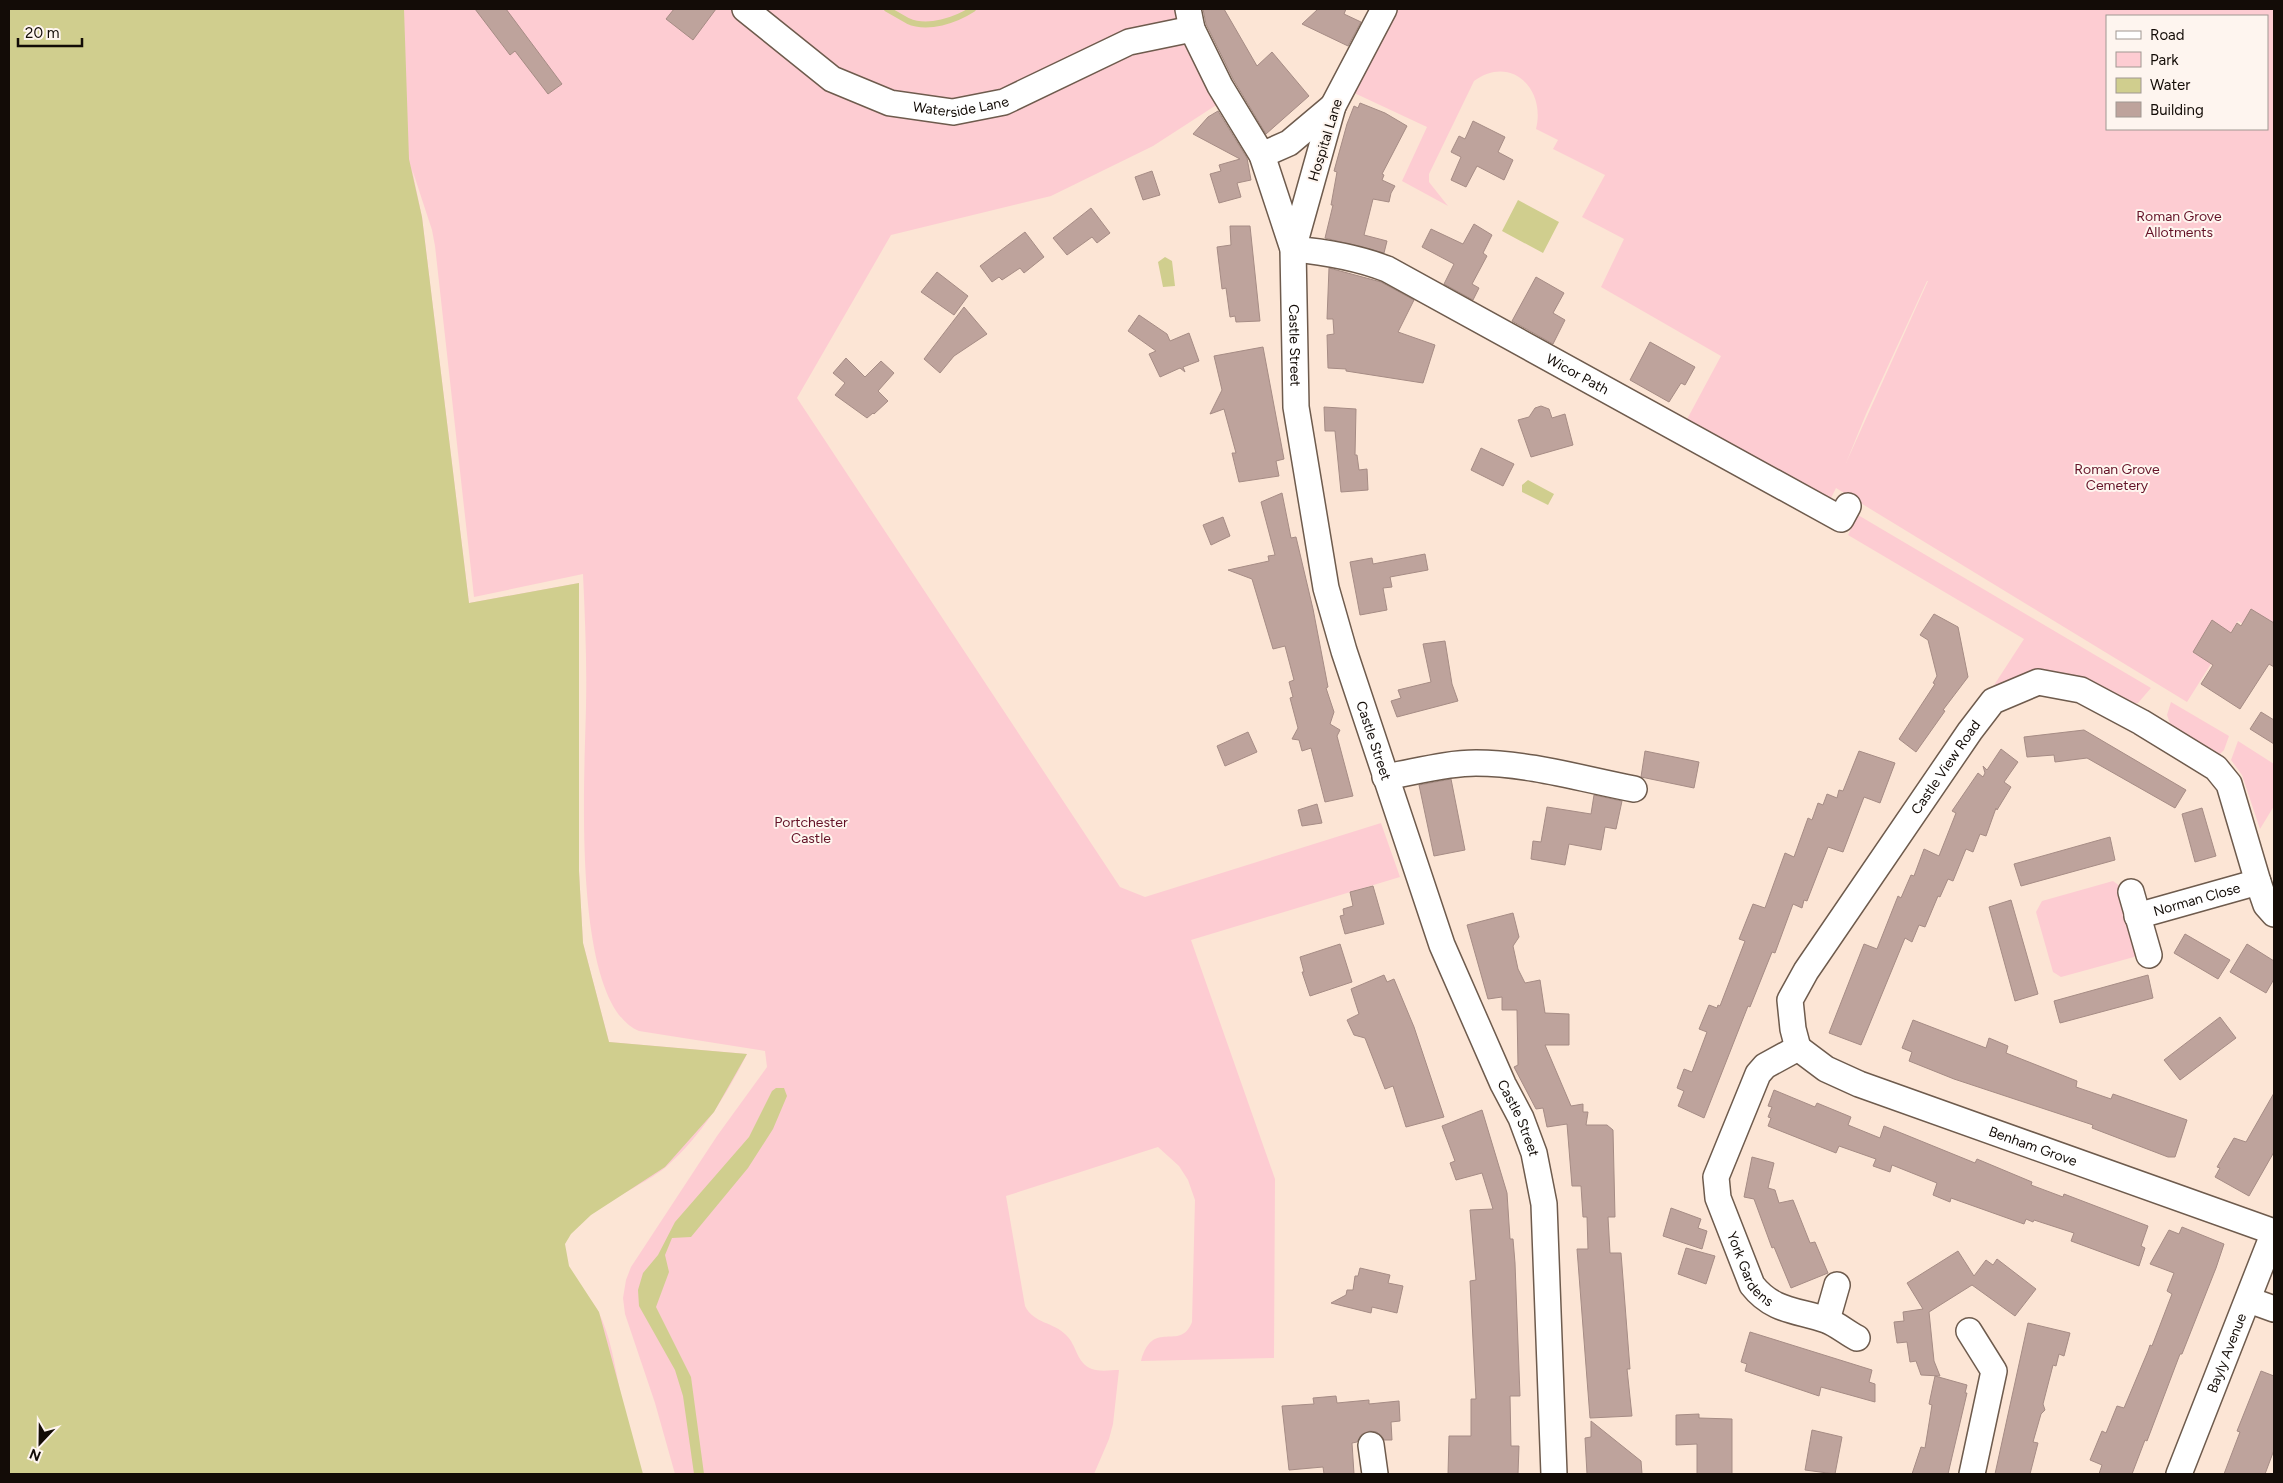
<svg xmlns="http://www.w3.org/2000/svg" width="2283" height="1483" font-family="Figtree,sans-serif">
  <rect width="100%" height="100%" fill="#fce5d5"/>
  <path fill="#fdccd2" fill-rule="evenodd" d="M9,9h1169l43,93 -68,44 -102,50 -160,39 -94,163 323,489 25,10 236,-74 19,54 -209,63 84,239 -1,179 -133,3c12,-44 39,-8 51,-39l3,-122 -7,-20 -9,-14 -21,-19 -152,49 19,110c9,18 29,16 41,29 11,10 10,28 26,34 8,3 19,1 27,1l-6,54 -4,15 -15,35h-419l-20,-71 -30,-89 -2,-16 3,-18 5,-13 86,-131 50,-69 -2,-16 -126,-20c-69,-28 -54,-260 -53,-325 1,-44 -1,-88 -3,-132l-109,23 -39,-351 -3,-16 -20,-61 10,48 47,386 110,-20v288l4,72 26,99 138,12c-21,42 -46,82 -81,113 -22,19 -95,49 -101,77 -4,25 23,48 33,67 13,25 17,57 23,84l-612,79z
    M1390,9h884v635l-36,-23 -51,81 -351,-214 -6,12 -145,-77 36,-67 -120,-69 23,-48 -42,-22 23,-42 -52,-26 5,-9 -22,-11c10,-40 -25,-75 -62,-48l-45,93v8l19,24 -46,-25 25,-54 -77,-36zM2107,16h160v113h-160zM1927,281h1l-82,182 20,-49z
    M1858,515l293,173 -13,15 -13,1 -46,-24 -94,19 39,-60 -176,-104z
    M2171,702l58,34 -5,14 -4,4 -49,-28 -4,-11z
    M2238,741l36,23v42l-14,23 -18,-54 -11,-15z
    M2113,881l11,8 14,64 -4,4 -73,20 -8,-5 -17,-60 6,-11z"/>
  <path fill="#d0ce8e" d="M9,9h395l5,150 13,58 47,386 110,-20v288l4,72 26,99 138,12 -33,58 -49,55 -74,48 -20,19 -6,10 4,22 30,46 44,162h-634z
    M1518,200l41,22 -16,31 -41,-22z
    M1165,257l7,4 3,25 -12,1 -5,-25z
    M1528,480l26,14 -6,11 -26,-13v-7z
    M776,1088h8l3,8 -14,33 -25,39 -57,69 -19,1 -7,17 4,17 -13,35 35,70 13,97h-10l-11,-78 -8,-26 -36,-64 -1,-16 5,-17 15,-18 17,-33 74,-85 23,-46z"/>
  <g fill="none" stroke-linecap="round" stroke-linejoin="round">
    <path stroke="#d0ce8e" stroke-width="6" d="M887,9c7,4 14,8 21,12 20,9 48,-1 65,-12"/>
  </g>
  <path fill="#bea39c" stroke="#a68c85" d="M475,9h31l56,75 -14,10 -33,-43 -5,4z
    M674,9h42l-23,31 -27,-21z
    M1203,9h21l33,57 15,-14 37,44 -43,38 -33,-55 -27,-55z
    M1318,9h28l-2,5 17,8 -13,24 -46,-22z
    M1360,103l25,10 22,13 -25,48 2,1 -2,5 13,6 -4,7 -2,9 -16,-3 -9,36 23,6 -3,12 -59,-15 8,-33h-2l6,-33 -3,-1 13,-47 7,-18 4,2z
    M1218,111l29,47 4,22 -14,3 4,14 -22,6 -9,-29 11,-3 -2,-6 21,-6 -47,-25 15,-17z
    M1473,121l32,16 -7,15 15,8 -9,20 -27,-14 -11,21 -15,-7 10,-23 -10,-5 8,-16 6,3z
    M1152,171l8,24 -17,5 -8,-23z
    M1091,208l19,25 -13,10 -5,-6 -25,18 -14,-17z
    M1474,224l18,11 -9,18 4,3 -15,28 7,4 -6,12 -29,-16 10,-20 -32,-17 9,-18 32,15z
    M1230,226h20l10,95 -24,1 -1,-6 -5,1 -4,-29 -4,1 -5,-42 14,-2z
    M1025,232l19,25 -20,16 -4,-5 -18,12 -3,-3 -7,5 -12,-16z
    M1329,268l52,14 33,18 -16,32 37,13 -12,38 -77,-12v-2l-18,-1 -1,-33 7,-1 -1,-15h-6z
    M937,272l31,24 -14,19 -33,-23z
    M1536,277l28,16 -11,20 12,7 -12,24 -41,-23z
    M964,307l23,27 -33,22 -14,17 -16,-14z
    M1139,315l28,19 3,7 19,-8 10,28 -16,6 2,5 -5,-4 -20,9 -11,-23 7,-3 -28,-20z
    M1650,342l45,25 -10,18 -4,-2 -12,19 -39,-22z
    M1263,347l21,112 -8,2 3,15 -40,6 -7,-29h4l-12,-44 -14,5 12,-24 -8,-34z
    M846,358l19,19 16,-16 13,12 -16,18 10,10 -14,13 -1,-1 -6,5 -32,-23 10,-12 -12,-10z
    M1541,406l8,3 3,9 13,-4 8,31 -42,12 -13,-37 11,-3 6,-9z
    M1324,407l32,2 -1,46h2l2,15 8,-1 1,21 -27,2 -6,-61h-10z
    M1481,448l33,16 -11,22 -32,-16z
    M1282,493l9,45 5,-1 17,72 15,78 -2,1 8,24 -4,12 10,6 -3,6 16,60 -28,6 -14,-54 -9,3 -3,-11 -7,-1 6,-11 -8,-30 3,-1 -4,-15 5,-2 -9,-34 -12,3 -21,-70 -24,-9 41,-9 -1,-5 7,-1 -14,-53z
    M1223,517l7,19 -19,9 -8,-20z
    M1425,554l3,16 -38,7 2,10 -9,1 4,22 -27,5 -10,-53 22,-4 1,6z
    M2251,609l23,14v44l-5,-3 -29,45 -39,-25 12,-19 -20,-13 19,-32 19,13 6,-10 4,3z
    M1934,614l24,13 10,50 -25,33 2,1 -29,41 -17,-13 36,-55 -2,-1 4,-7 -9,-36 -8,-5z
    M1445,641l7,43 6,17 -61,16 -6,-16 10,-3 -3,-8 33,-8 -8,-38z
    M2261,712l13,8v24l-24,-15z
    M2084,730l102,60 -11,18 -88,-50 -32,4 -1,-7 -27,2 -3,-20z
    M1248,732l9,20 -32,14 -8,-20z
    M2001,749l17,13 -14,20 7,5 -14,23 -1,-2 -10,28 -6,-2 -7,18 -7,-3 -13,32 -5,-2 -8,18 -2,-1 -13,31 -6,-2 -7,17 -7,-4 -44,107 -32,-12 35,-89 13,5 21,-53 3,2 10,-23 3,1 10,-27 15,7 17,-43 -4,-2 26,-38 5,4 2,-4 -2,-7 4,4z
    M1645,751l54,11 -5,26 -53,-11z
    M1859,751l36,12 -15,40 -16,-6 -21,55 -15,-5 -21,54 -3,-1 -2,8 -9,-4 -18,49 -3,-1 -22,55 -2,-1 -44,112 -26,-12 6,-15 -7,-3 7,-19 8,3 15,-40 -8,-3 10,-24 8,3 1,-3 2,1 25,-65 -6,-2 14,-35 12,4 20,-55 9,4 14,-39 4,2 6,-17 5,2 4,-11 10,4 2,-8 4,1z
    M1451,779l14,71 -31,6 -15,-71z
    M1594,795l28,6 -6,28 -11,-2 -4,23 -32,-6 -4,21 -34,-6 2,-18 8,1 6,-35 44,7z
    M1317,804l5,19 -20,3 -4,-16z
    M2202,808l14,48 -21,6 -13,-48z
    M2110,837l5,23 -94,26 -7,-22z
    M1373,886l11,38 -39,10 -5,-18 4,-1 -1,-6 10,-3 -3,-14z
    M2011,900l27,94 -23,7 -26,-94z
    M1513,913l6,24 -6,9 5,23 7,14 15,-3 5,33 24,1v31h-24l26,61 12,-2v8h5l-2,13h21l6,5 2,87h-7l2,36h11l9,116h-3l5,47 -42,2 -13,-169h11l-1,-32h-4l-2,-31h-9l-5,-62 -20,3 -4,-19 -7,1 -22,-42 4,-2 -1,-55h-15v-13l-14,2 -21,-74z
    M2185,934l45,26 -12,19 -44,-26z
    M1340,944l12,38 -42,14 -8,-24h2l-4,-15z
    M2247,944l27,17v18l-8,14 -36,-21z
    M1384,975l3,7 7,-3 20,48 30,90 -38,10 -13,-41 -8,3 -20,-51 -11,-3 -7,-15 12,-6 -8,-25z
    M2148,975l5,23 -93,25 -6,-22z
    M2220,1017l16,21 -56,42 -16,-20z
    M1913,1020l73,28 3,-10 19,8 -2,7 71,28 -1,6 35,12 2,-5 74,26 -12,37h-7l-76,-29 1,-3 -139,-46 -45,-18 3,-9 -10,-4z
    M1774,1090l41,17 2,-4 34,14 -3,8 32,13 4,-12 91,37 2,-4 55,23 -1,3 32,12 1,-3 84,32 -7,20 4,2 -6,18 -68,-25 3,-8 -40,-13 -1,2 -7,-3 -2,5 -73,-26 -1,4 -17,-7 4,-12 -45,-18 -2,7 -17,-6 3,-7 -37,-13 -3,7 -68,-27 3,-8 -3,-1 4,-10 -4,-1z
    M2274,1093v59l-25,44 -34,-19 5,-9 -3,-1 17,-29 12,4z
    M1482,1110l25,83 3,46h3l2,24 5,133h-10l1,50h8l-1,28h-70l1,-38h22v-37h5l-6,-118 6,-1 -6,-70 23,-1 -11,-36 -26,7 -6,-17 5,-2 -13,-35z
    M1752,1157l22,6 -6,25 7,2 4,13 14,-3 17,43 5,-1 13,31 -37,15 -17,-41 -2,1 -18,-49 -10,-2z
    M1671,1208l30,11 -3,9 9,3 -5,18 -39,-13z
    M2182,1227l42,17 -8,24 -34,86h-2l-33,87 -2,-1 -13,34h-33l3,-9 -12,-5 12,-29 4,2 11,-27 7,2 24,-57 2,-6 2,1 20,-52 -5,-3 7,-18 -24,-9 19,-34 10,4z
    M1686,1248l29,8 -9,28 -28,-10z
    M1958,1251l16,25 12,-16 7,5 4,-6 39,30 -21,27 -43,-31 -43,27 5,49 6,15 -19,-1 -5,-14 -6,1 -3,-20 -10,1 -3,-21 10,-1 -1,-9 20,-3 -16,-26z
    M1360,1268l30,7 -2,8 15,3 -6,27 -25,-6 -1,6 -40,-10 15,-8 1,-5h6l2,-14h3z
    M2028,1323l42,10 -6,23 -5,-2 -3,12 -3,-1 -10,39 2,6 -4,4 -8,28 5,1 -8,31h-35z
    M1750,1332l122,38 -3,12 6,2v18l-54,-15 -2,9 -74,-25 2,-7 -6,-2z
    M2261,1371l13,5v74l-9,24h-41l16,-42 -3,-1z
    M1935,1376l32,9 -2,8h2l-19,81h-36l9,-27 4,1 7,-43 -3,-1z
    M1336,1396l1,7 32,-3v4l30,-3 1,20 -9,1 1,18h-8l-7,-8 -7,-1 -8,3 -5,8 -5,1 2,31h-30l-1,-7 -34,3 -7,-64 32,-2 -1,-6z
    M1699,1414v4l33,1v55h-35v-30l-21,1v-30z
    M1591,1421l50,40 1,13h-55l-2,-36 6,-1z
    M1812,1430l30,7 -7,37 -30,-4z"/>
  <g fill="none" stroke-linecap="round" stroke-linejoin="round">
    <g stroke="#6e5b4d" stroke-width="28">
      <g id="street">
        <path id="s1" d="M745,9l87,70 58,24 63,9 51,-10 125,-60 63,-13"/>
        <path id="s2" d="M1188,9l4,20 28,57 42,69 31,94 3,158 30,181 18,63 98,294 61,139 18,34 13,35 10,51 10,270"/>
        <path id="s3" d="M1384,9l-51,97 -40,143c33,3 63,8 94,20l454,250 7,-13"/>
        <path d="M1262,155l27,-12 44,-37"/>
        <path d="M1385,777c30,-5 61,-14 91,-14 53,0 106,16 158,26"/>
        <path d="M2131,892l18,63"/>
        <path id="s4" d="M2137,916l121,-34"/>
        <path id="s5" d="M1798,1048l-5,-19 -3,-29 16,-29 164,-240 23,-30 45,-19 43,8 60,32 75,46 13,16 29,98 8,23 8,9"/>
        <path id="s6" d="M1798,1048l28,21 33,15 415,148"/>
        <path id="s7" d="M1798,1048l-33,18 -7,8 -42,103 2,21 34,87c21,27 46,25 74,35 11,4 21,13 31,18"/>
        <path d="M2249,1300l25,9"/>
        <path d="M1827,1320l10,-35"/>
        <path d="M1969,1331l25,40 -22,103"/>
        <path d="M1371,1445l4,29"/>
        <path id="s8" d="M2179,1474l95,-242"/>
      </g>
    </g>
    <use href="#street" stroke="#fff" stroke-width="25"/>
  </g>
  <g text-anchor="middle" stroke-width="4" stroke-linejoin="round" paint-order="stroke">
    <g font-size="14" fill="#130c07" stroke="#fef5ef">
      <text dy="5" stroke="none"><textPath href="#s1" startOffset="246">Waterside Lane</textPath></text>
      <text transform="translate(1325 140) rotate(-73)" y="5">Hospital Lane</text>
      <text dy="5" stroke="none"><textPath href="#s2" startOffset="360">Castle Street</textPath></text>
      <text dy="5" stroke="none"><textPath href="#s3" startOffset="572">Wicor Path</textPath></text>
      <text dy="5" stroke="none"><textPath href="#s2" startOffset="765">Castle Street</textPath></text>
      <text dy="5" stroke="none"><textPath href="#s5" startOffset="329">Castle View Road</textPath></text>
      <text dy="5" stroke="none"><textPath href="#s4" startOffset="62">Norman Close</textPath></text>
      <text dy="5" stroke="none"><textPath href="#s2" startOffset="1170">Castle Street</textPath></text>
      <text dy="5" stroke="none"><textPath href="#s6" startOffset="256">Benham Grove</textPath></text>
      <text dy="5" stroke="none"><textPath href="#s7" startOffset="259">York Gardens</textPath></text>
      <text dy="5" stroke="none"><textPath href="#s8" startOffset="130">Bayly Avenue</textPath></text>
    </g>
    <g font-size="14" fill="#631227" stroke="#fef5ef">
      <text x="2179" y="221">Roman Grove<tspan x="2179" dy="16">Allotments</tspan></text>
      <text x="2117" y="474">Roman Grove<tspan x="2117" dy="16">Cemetery</tspan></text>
      <text x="811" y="827">Portchester<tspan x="811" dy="16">Castle</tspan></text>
    </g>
  </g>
  <rect width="2283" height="1483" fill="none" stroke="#130c07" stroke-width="20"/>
  <rect x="2106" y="15" width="162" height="115" fill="#fef5ef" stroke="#a09892"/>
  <rect x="2116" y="31" width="25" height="8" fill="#ffffff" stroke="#a09892"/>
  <text x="2150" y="40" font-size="15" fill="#130c07">Road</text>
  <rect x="2116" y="52" width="25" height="15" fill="#fdccd2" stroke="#a09892"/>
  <text x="2150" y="65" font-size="15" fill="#130c07">Park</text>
  <rect x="2116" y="78" width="25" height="15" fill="#d0ce8e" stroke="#a09892"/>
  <text x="2150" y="90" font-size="15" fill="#130c07">Water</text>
  <rect x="2116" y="102" width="25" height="15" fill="#bea39c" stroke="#a09892"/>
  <text x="2150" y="115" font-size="15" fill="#130c07">Building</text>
  <g transform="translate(40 1443) rotate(202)" stroke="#fef5ef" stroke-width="4" paint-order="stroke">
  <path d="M0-4L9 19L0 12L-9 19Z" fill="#130c07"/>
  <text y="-8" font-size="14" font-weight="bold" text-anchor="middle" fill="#130c07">N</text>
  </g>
  <path d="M18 38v8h64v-8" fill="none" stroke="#130c07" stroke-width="2.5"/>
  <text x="25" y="38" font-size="15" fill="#130c07" stroke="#fef5ef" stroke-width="4" paint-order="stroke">20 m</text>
</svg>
